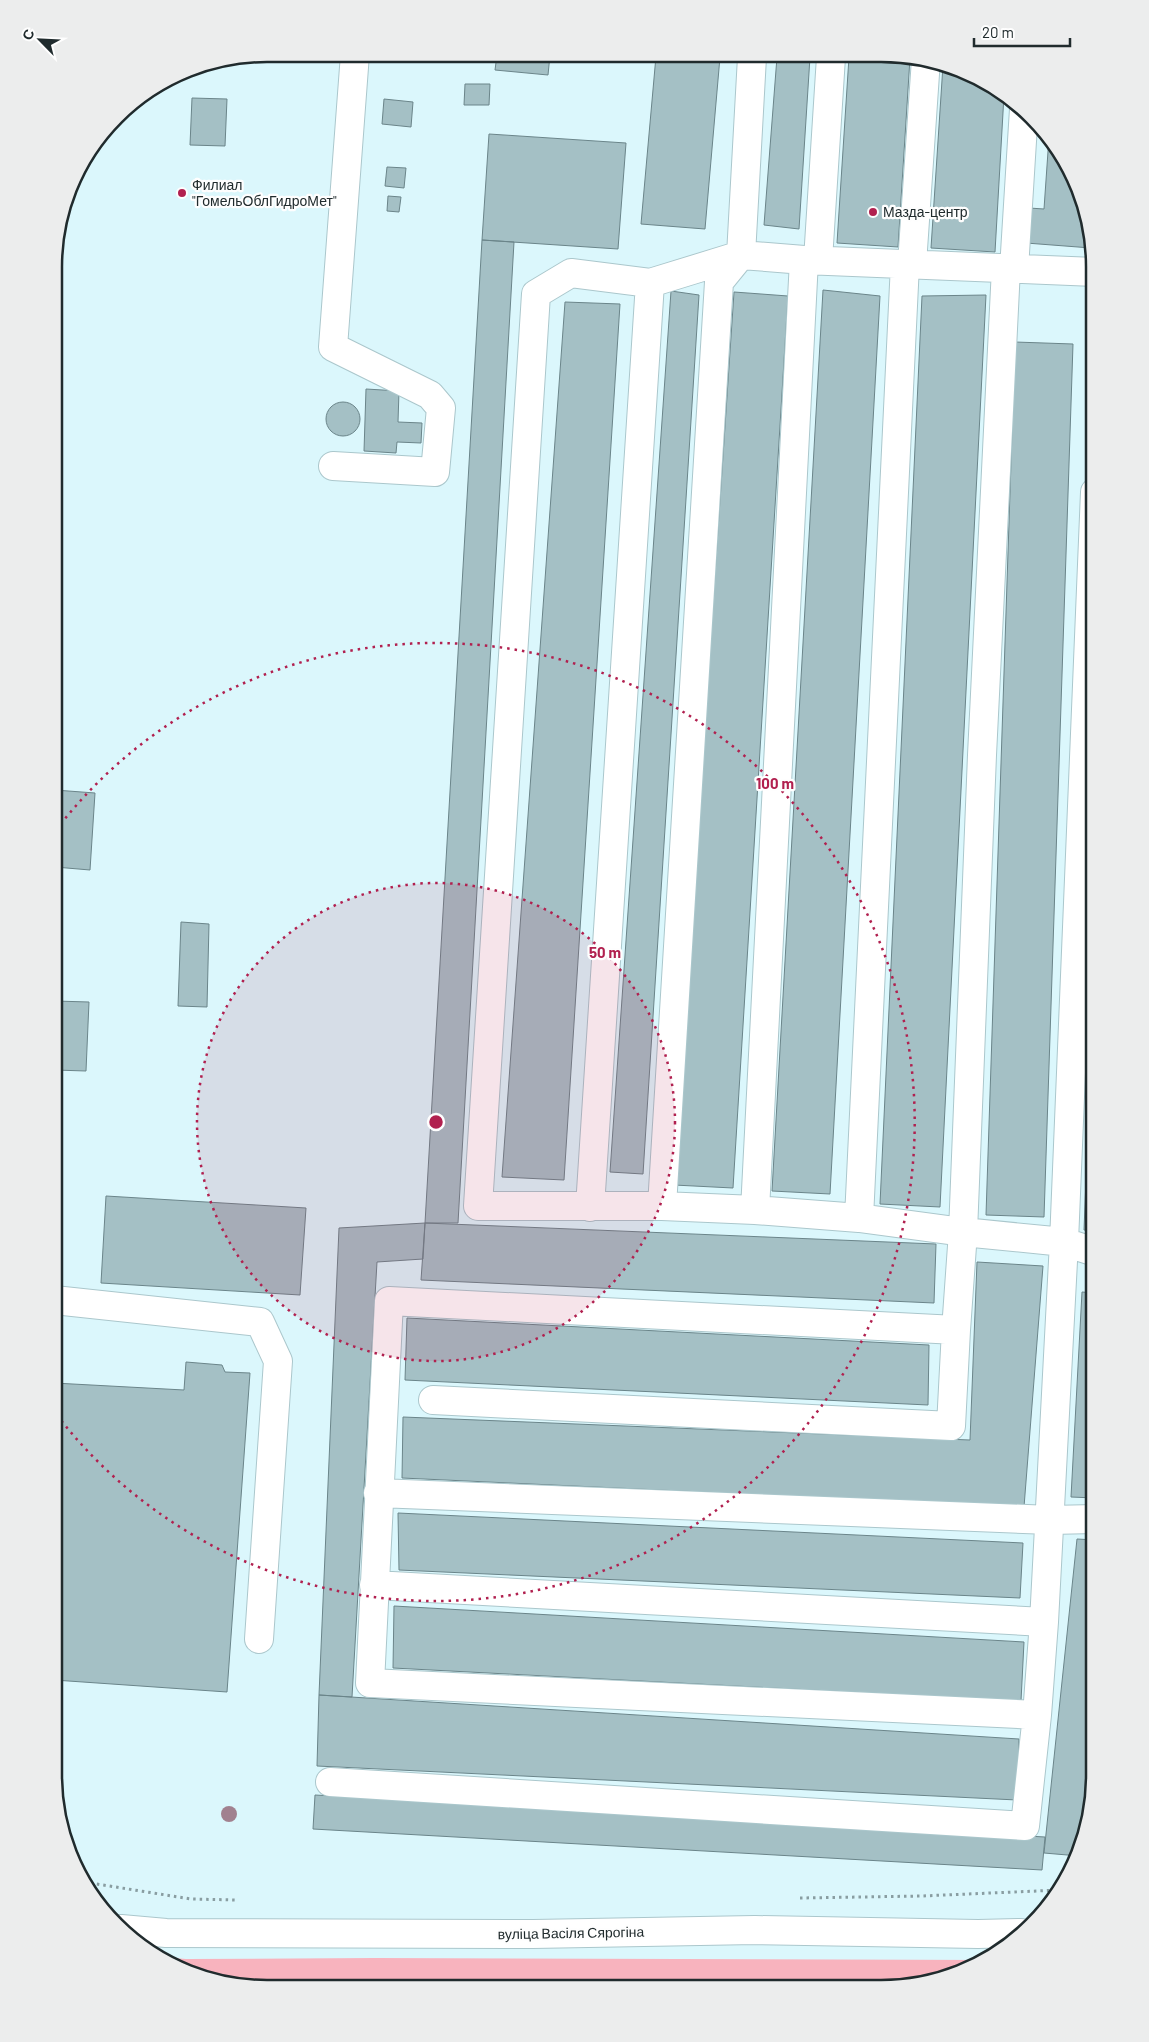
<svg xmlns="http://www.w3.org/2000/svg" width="1149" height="2042" font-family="Barlow,sans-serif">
  <rect width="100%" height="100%" fill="#dbf7fc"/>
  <path fill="#f8b3be" d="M161,1957l25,2 189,-1 610,2 -34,17 -69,11 -643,-2 -54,-14z"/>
  <path fill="#a4c0c5" stroke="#6b858a" d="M497,55h53l-2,20 -53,-5z
    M656,56l64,1 -15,172 -64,-5z
    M777,57h33l-11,172 -35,-4z
    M849,57l61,1 -12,189 -61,-4z
    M943,65l33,11 28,19 -9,157 -64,-4z
    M465,84h25l-1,21h-25z
    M192,98l35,1 -2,47 -35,-1z
    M384,99l29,3 -2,25 -29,-3z
    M489,134l137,9 -8,106 -136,-9z
    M1049,137l10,11 25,50 7,50 -65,-5 3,-35 15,1z
    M387,167l19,1 -2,20 -19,-2z
    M388,196l13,1 -2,15 -12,-1z
    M482,240l32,2 -56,981h-33z
    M823,290l57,6 -50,898 -58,-3z
    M671,291l28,4 -56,879 -33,-2z
    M734,292l54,4 -55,892 -59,-3z
    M986,295l-46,912 -60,-3 42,-908z
    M565,302l55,2 -56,876 -62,-3z
    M1015,342l58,2 -29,873 -58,-2z
    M366,389l33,2 -1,31 24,1 -1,20 -24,-1 -1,11 -32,-2z
    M326 419a17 17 0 1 1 34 0a17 17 0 1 1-34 0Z
    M55,790l40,3 -5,77 -35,-3z
    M181,922l28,2 -2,83 -29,-1z
    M1095,951v280l-11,-1z
    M55,1001l34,1 -3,69 -31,-1z
    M106,1196l200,12 -6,87 -199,-12z
    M425,1223l511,21 -2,59 -513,-23z
    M425,1223l-2,36 -46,3 -25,435 -33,-2 20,-467z
    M977,1262l66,4 -19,241 -622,-29 1,-61 567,23z
    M1082,1292l13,1v205l-24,-1z
    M407,1318l522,27 -1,60 -523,-25z
    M186,1362l36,3 3,7 25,1 -23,319 -173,-12v-297l130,7z
    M398,1513l625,30 -3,55 -621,-28z
    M1077,1539l18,1v249l-16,67 -35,-3z
    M394,1606l630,36 -3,59 -628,-33z
    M319,1695l700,44 -2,61 -700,-34z
    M315,1795l730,42 -3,33 -729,-41z"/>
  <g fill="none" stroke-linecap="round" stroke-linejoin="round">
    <g stroke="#abc7cc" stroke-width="30">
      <path id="minor" d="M818,260l13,-203
        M912,264l14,-205
        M1014,269l10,-160
        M333,466l102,6 6,-64 -11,-13 -97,-48 22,-293
        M1095,492l-31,750 -101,-10 -104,-14 -104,-8 -93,-4h-184l58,-912 35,-21 79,10 91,-28 63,5 291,12
        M662,1206l57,-924 22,-27 11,-198
        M590,1207l60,-924
        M755,1210l49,-950
        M859,1218l46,-954
        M54,1300l206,22 18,39 -19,278
        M956,1330l7,-98 19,-477 24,-487
        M433,1400l518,26 5,-96 -567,-29 -19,382 667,32 7,-93 20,-380 31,10
        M378,1493l672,27 45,-1
        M374,1585l670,37
        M330,1782l695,44 12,-111
        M121,1929l45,4 367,1 222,-4 223,4 43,-1"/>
    </g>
    <path stroke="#899da1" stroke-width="3" stroke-dasharray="2.5 4" stroke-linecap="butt" d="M84,1882l107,17 46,1
      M800,1898l122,-2 138,-6
      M611,1987l284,-1"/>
    <use href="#minor" stroke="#fff" stroke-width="28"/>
  </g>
  <circle fill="#a1818f" cx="229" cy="1814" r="8"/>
  <circle cx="436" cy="1122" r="239" fill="#b1204f" fill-opacity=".12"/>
  <g fill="none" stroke="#b1204f" stroke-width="2.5" stroke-dasharray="2.5 5">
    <circle cx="436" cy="1122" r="239"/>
    <path d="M56 830A479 479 0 1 1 56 1414"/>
  </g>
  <g fill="#b1204f" stroke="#fefefe" stroke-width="2">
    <circle cx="182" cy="193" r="5"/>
    <circle cx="873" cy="212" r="5"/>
  </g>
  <g text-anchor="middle" stroke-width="4.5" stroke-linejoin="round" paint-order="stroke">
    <g font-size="14" fill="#202b2d" stroke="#fefefe" text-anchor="start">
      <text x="192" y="190">Филиал<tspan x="192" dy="16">"ГомельОблГидроМет"</tspan></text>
      <text x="883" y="217">Мазда-центр</text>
    </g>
    <g font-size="14" fill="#202b2d" stroke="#fefefe">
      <text transform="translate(571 1933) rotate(-1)" y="5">вуліца Васіля Сярогіна</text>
    </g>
  </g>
  <path d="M0 0H1149V2042H0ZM267 62H881A205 205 0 0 1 1086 267V1775A205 205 0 0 1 881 1980H267A205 205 0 0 1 62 1775V267A205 205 0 0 1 267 62Z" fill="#eceded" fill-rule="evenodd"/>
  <path fill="none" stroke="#202b2d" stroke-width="2.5" d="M267 62H881A205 205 0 0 1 1086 267V1775A205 205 0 0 1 881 1980H267A205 205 0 0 1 62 1775V267A205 205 0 0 1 267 62Z"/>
  <circle cx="436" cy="1122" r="8" fill="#b1204f" stroke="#fefefe" stroke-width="2.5"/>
  <g font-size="15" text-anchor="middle" font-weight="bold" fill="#b1204f" stroke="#fefefe" stroke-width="4.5" stroke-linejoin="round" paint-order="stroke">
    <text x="775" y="789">100 m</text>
    <text x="605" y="958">50 m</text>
  </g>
  <g transform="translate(40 40) rotate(294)" stroke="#fefefe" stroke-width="4" paint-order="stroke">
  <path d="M0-4L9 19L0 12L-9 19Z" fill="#202b2d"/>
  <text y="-8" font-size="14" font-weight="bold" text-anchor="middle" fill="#202b2d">С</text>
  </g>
  <path d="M974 38v8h96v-8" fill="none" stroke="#202b2d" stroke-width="2.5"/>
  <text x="982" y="38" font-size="15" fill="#202b2d" stroke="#fefefe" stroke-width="4" paint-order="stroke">20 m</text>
</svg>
